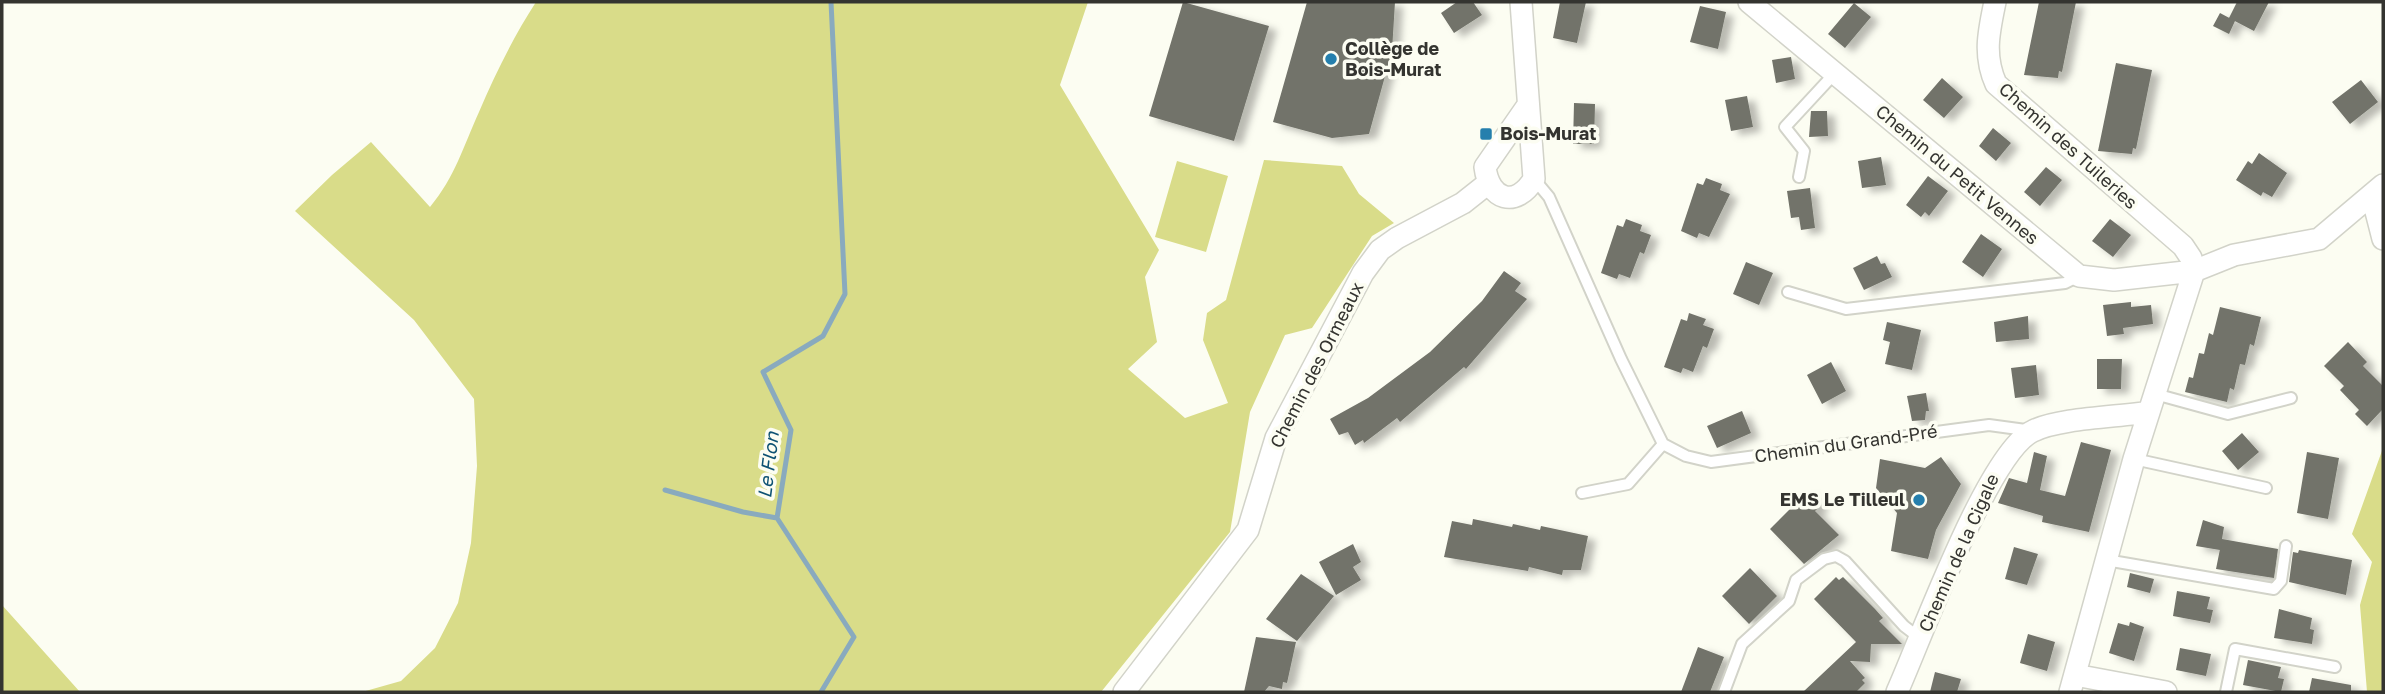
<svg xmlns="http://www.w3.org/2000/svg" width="2385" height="694" font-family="'Golos Text',sans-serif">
  <defs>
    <filter id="shadow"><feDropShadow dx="8" dy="4.5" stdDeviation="3.5" flood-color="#0004"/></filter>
  </defs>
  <rect width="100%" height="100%" fill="#fcfdf2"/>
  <path fill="#d9dc89" d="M536,2h552l-28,83 99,165 -14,27 12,65 -29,27 57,49 43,-15 -25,-63 4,-27 19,-13 38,-140 78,6 17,28 35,29 -22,13 -60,92 -27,7 -35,77 -20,120 -129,160h-739l39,-11 34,-33 23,-45 13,-60 6,-77 -3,-67 -60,-79 -119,-109 37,-36 39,-33 59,65c25,-30 33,-60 49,-95 16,-38 35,-76 57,-110z
    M1177,161l51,15 -22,76 -51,-15z
    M2383,448v244h-16l-7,-87 12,-43 -20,-28z
    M2,605l78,87h-78z"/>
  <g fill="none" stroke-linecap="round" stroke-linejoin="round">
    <path stroke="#89aabe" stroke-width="5" d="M665,490l78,22 34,6
      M821,692l33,-55 -77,-119 14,-88 -28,-58 60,-36 22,-42 -14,-292"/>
  </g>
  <path fill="#72736a" filter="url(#shadow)" d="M1183,2l86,24 -35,115 -85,-25z
    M1307,2h88l-3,49 -23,83 -37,4 -59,-16z
    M1457,2h16l9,13 -28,18 -13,-20z
    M1560,2h26l-9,41 -24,-5z
    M2039,2h37l-14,70 -3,-1 -1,7 -34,-3z
    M2237,2h32l-15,29 -25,-13z
    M1854,3l17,14 -26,31 -17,-14z
    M1700,6l26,6 -8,37 -28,-7z
    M2220,13l15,8 -6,13 -16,-8z
    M1791,57l4,22 -19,4 -4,-23z
    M2116,63l36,7 -16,79 -3,-1 -1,6 -34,-3z
    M1942,78l21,19 -19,21 -21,-18z
    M2361,80l17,22 -28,22 -18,-22z
    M1747,96l6,31 -22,4 -6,-31z
    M1574,103l21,1 -1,40h-21z
    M1811,111h16l1,25 -19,1z
    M1993,128l18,15 -15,18 -17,-15z
    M2259,153l28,20 -15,24 -9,-5 -2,4 -25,-16 12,-19 4,3z
    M1881,157l5,28 -24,3 -4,-27z
    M2046,167l16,13 -22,26 -16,-14z
    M1928,176l20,15 -19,25 -4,-4 -4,5 -15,-12z
    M1706,178l16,6 -2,6 10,4 -21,43 -10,-4 -2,5 -16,-7 16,-48 6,2z
    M1810,188l5,40 -14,2 -2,-13 -8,1 -4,-27z
    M1626,219l16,6 -2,6 11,4 -7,19 -4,-2 -10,26 -11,-4 -2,5 -16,-6 16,-48 6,2z
    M2110,219l21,16 -18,22 -21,-16z
    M1981,234l21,15 -19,28 -21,-15z
    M1877,256l4,8 4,-1 7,14 -28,13 -11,-22z
    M1746,262l27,11 -14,32 -26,-11z
    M1504,271l17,12 -6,8 12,8 -61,70 -2,-2 -64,55 -3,-4 -33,25 -1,-3 -8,5 -7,-13 -9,3 -9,-16 38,-21 62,-46 52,-51z
    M2131,302v5l20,-2 2,19 -30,4 1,6 -17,2 -4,-31z
    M2220,307l41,10 -7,29 -4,-2 -5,21 -5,-1 -6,26 -4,-2 -3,14 -42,-10 4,-15 4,1 6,-25 5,1 5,-21 4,2z
    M1689,313l17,6 -3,6 11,4 -7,19 -4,-2 -10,26 -10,-4 -2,5 -17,-6 17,-48 6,2z
    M2028,316l1,23 -33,3 -2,-20z
    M1887,322l34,8 -9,40 -27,-6 5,-22 -7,-2z
    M2348,342l19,20 -4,4 20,20v23l-16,17 -12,-12 4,-4 -19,-20 4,-4 -20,-20z
    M2097,359h25l-1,30h-24z
    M1831,362l15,29 -24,13 -15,-29z
    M2036,365l3,30 -24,3 -4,-30z
    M1926,393l3,18h-3l-1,9 -13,1 -5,-25z
    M1742,411l9,22 -34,15 -10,-22z
    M2242,433l17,19 -21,18 -16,-19z
    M2081,442l30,8 -22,82 -47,-10 1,-6 -45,-13 11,-25 18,5 7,-31 13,4 -7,34 25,6z
    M2307,452l32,6 -11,61 -31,-6z
    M1941,457l20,27 -25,46 -8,29 -37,-8 6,-38 -21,-25 4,-29 45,9z
    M1808,491l13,14 -6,6 24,24 -35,29 -34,-35z
    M1473,519l39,8 1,-3 27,6 1,-4 47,10 -7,34h-18l-1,5 -33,-8 -1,4 -84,-14 8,-36 20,4z
    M2203,520l21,7 -2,12 56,10 -4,29 -58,-9 5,-25 -1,6 -24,-4z
    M1353,544l8,18 -8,5 8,13 -25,15 -17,-33z
    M2014,547l24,7 -11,31 -22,-6z
    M2299,550l53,10 -6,35 -57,-13 4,-30 5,1z
    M1750,568l27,28 -28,28 -27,-28z
    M2130,573l24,6 -4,14 -23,-6z
    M1301,574l33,22 -37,45 -31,-22z
    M1836,577l3,3 4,-3 32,32 8,9 -4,3 23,23h-31l-1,18 -20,-1 15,17 -3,2 3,3 -9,9h-53l53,-50 -42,-43z
    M2177,591l33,6 -3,12 6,1 -3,13 -37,-7z
    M2279,609l33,9 -2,11 4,1 -2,14 -38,-6z
    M2130,622l14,5 -10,34 -25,-8 9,-30 11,3z
    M2028,634l27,8 -8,29 -27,-8z
    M1256,637l40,5 -9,41 -4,-1 -1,7 -13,-3 -5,6h-20z
    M1698,647l26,10 -14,35h-29z
    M2180,648l31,6 -5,22 -30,-6z
    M2248,660l33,7 -3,11 6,1 -3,13 -38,-7z
    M1935,672l26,7 -4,13h-27z
    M2312,678l39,7v7h-42z"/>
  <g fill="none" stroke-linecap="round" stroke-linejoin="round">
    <g stroke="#d2d3c9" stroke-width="14">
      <path id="service" d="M1799,177l5,-26 -19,-24 50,-54
        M1534,179l15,18 72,162 42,85 23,12 25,6 278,-37 44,6
        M1788,292l58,17 219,-26 14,-7
        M2155,394l73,20 63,-16
        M2134,459l132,29
        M1582,493l46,-9 35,-40
        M2106,560l168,29 7,-8 5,-35
        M1724,692l18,-48 47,-43 7,-21 28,-21 12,-3 9,5 59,65 17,13
        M2226,692l9,-43 100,18"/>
    </g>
    <g stroke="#d2d3c9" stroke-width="24">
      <path id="minor" d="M1521,2l13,177c-18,30 -45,21 -49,-12l43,-62
        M1749,2l330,274 35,4 80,-9 40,-16 85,-16 64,-54
        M1995,2c-6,29 -12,53 1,82l187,162 8,12 3,13 -60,188 -64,233
        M2372,196l11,43
        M2075,675l91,17
        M1124,692l124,-162 28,-92 87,-165 17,-23 17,-12 66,-35 24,-19
        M1897,692c24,-53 91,-240 136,-261 26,-13 85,-14 116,-19"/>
    </g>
    <use href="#service" stroke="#fff" stroke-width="10"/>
    <use href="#minor" stroke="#fff" stroke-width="21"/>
  </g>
  <g fill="#257fad" stroke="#fcfdf2" stroke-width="2.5">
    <circle cx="1331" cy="59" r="7"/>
    <rect x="1479" y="127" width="14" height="14" rx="3.5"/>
    <circle cx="1919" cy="500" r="7"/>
  </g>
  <g text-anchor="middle" stroke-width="7" stroke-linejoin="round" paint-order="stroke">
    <g font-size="18" font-weight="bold" fill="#343430" stroke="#fcfdf2" text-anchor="start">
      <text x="1345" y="55">Collège de<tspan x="1345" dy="21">Bois-Murat</tspan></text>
      <text x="1500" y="140">Bois-Murat</text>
      <text x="1905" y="506" text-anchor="end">EMS Le Tilleul</text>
    </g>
    <g font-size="18" fill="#343430" stroke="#fcfdf2">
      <text transform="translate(2068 146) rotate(42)" y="6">Chemin des Tuileries</text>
      <text transform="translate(1957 175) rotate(40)" y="6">Chemin du Petit Vennes</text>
      <text transform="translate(1317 365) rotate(-63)" y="6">Chemin des Ormeaux</text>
      <text transform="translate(1846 444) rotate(-8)" y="6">Chemin du Grand-Pré</text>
      <text transform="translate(1959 553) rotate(-66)" y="6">Chemin de la Cigale</text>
    </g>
    <g font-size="19" font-style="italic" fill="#0e5273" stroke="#fcfdf2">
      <text transform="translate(768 465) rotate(-83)" y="7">Le Flon</text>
    </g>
  </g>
  <rect width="2385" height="694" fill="none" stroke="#343430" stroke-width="7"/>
</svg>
